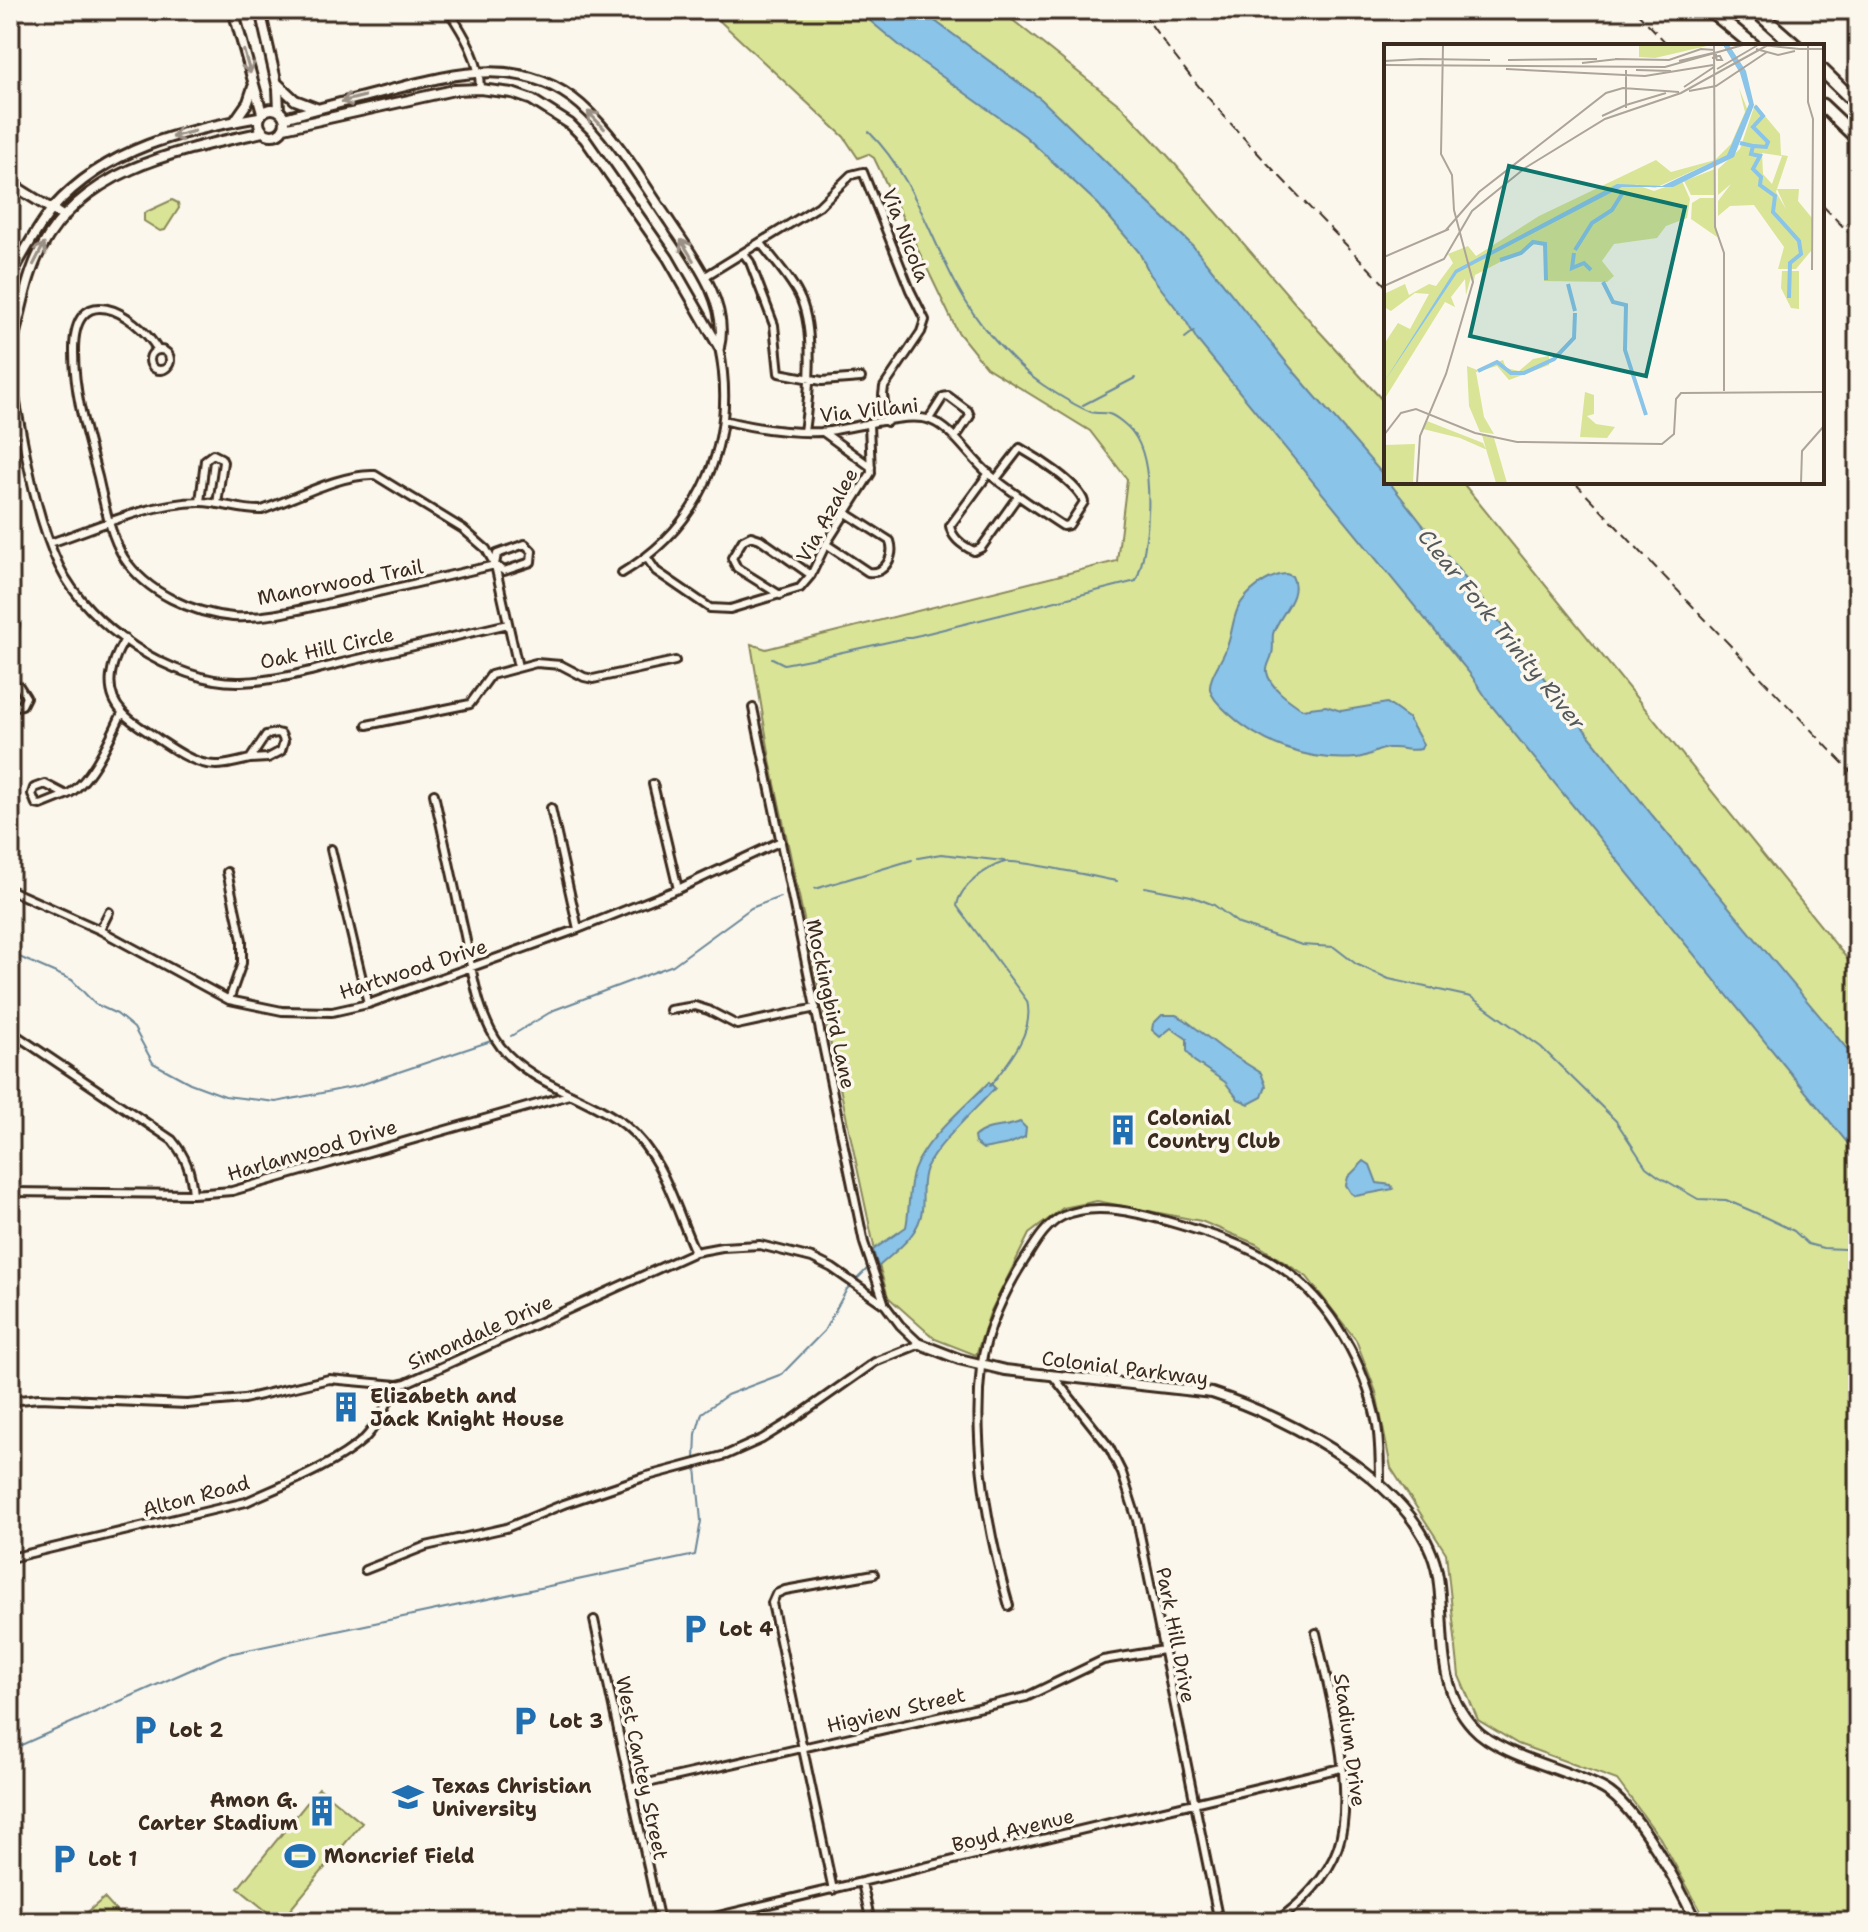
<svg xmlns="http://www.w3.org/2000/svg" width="1868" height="1932" font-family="'Shantell Sans',sans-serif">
  <rect width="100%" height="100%" fill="#fbf7ec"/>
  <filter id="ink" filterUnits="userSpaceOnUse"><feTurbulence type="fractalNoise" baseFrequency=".0125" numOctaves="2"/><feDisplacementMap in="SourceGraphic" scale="16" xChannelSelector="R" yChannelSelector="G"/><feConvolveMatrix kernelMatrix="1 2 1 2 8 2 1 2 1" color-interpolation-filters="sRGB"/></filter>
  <g filter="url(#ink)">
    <path fill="#d9e497" stroke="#8a875a" stroke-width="2" d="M708,10h292l122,97 46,49 151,175 67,73v78h76l396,490v950h-151l-47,-84 -43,-58 -99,-36 -40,-24 -19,-44 -13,-123 -55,-85 -15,-76 -20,-52 -49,-63 -51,-33 -55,-23 -104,-20 -34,7 -34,26 -39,79 -14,42 -41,-16 -47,-42 -13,-46 -104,-486 -20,-121 15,5 351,-88 10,-82 -37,-48 -104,-64 -29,-36 -83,-173 -6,-4 -10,4 -14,-21z
      M172,200l6,3 1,5 -14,22 -5,1 -16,-10v-8z
      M319,1788l43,35 -82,99 -42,-34z
      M104,1898l22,24h-50z"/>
    <path fill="#8ac4e9" stroke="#6a8698" stroke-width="2" d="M857,10h63l121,89 152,147 97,121 96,111v4h3l263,333 206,247v94l-367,-451 -20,-30 -274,-335 -11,-19 -36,-47 -11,-22 -41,-48 -73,-68 -120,-86z
      M1286,574l6,2c11,21 -14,39 -19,58 -1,7 1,13 -1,20 -1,6 -6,12 -5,18 2,15 23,29 35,37l24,-3 15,5 46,-8 21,15 15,26 -2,5c-11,3 -20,-2 -30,-1 -13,0 -22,9 -35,10 -46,4 -94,-13 -128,-45 -7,-7 -16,-14 -18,-24 -1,-13 12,-28 16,-40 6,-13 6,-28 12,-41 8,-16 30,-33 48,-34z
      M1162,1015h14l8,4 39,30 38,24 5,13 -4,11 -13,7 -11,-5 -13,-17 -31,-21 -7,-10v-12l-16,-11 -11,9 -8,-7 1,-6z
      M989,1082l6,6c-19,21 -57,55 -69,80 -6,15 -2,27 -4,42 -3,26 -27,41 -44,57l-5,-17 33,-23c4,-19 2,-40 8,-57 12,-32 51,-63 75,-88z
      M1020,1122l6,6 -1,9 -16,7 -26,5 -8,-6 -1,-6c14,-13 30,-8 46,-15z
      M1364,1161l6,4 7,18 14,2 2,4 -37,7 -5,-3 -5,-8 2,-8z"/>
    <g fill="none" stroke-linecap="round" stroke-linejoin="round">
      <path stroke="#6a8698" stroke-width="2" d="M1185,338l9,-7
        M1083,405l52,-27
        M772,658l12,6 31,-6 105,-23 216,-54c14,-34 20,-118 -3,-148 -4,-6 -17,-17 -24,-19 -5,-2 -12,0 -18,-2 -13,-5 -36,-19 -48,-27 -18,-12 -38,-33 -53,-50 -53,-60 -64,-147 -121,-203
        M918,858l23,-4 63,7
        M1145,887l46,9 23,9 25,19 63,21 32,2 22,17 33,15 82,18 70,50 75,74 30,46 12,9 40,23 28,1 28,12 40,19 14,13 15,4 21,1
        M815,889l97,-29
        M10,953l62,27 23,24 22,10 17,14 19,35 37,20 35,13 51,6 81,-16 134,-45
        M511,1036l43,-26 119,-45 78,-57 29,-11
        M990,1086c18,-23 45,-54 37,-85l-70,-95c2,-19 30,-39 48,-44 11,-3 95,16 112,19
        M695,1460l1,-26 6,-21 25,-18 55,-21 42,-43 23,-42 22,-22
        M10,1750l214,-95 471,-100 6,-34 -5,-54"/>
      <g stroke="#3b2a1e" stroke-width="12">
        <path id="minor" d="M448,10c16,24 32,50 32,79
          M761,243c12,17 32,37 40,57 14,32 8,97 3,132
          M743,253l7,9 24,63 5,48 43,8 39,-3
          M704,277l115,-71 32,-31 12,-3 47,118 15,30 -4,12 -37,55 -1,8 4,27
          M158,350c-25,-40 -85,-71 -84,2 0,43 13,84 24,125 6,26 12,58 26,81 23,35 68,55 109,59 34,2 69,-8 102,-15 54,-12 107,-25 160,-37l9,6 27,-9 1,-11 -7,-7 -28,10 -2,11
          M150 360a10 10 0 1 1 20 0a10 10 0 1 1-20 0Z
          M10,371c12,61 23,140 49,195 29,60 114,118 182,116 38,-1 76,-13 113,-22 51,-12 103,-24 154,-36
          M929,419l14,-22 5,-1 20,15 2,5 -15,22
          M723,420c31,8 66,13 98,12 26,-2 86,-21 109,-12 24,9 39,37 58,53 24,20 49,36 75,53l6,-1 15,-23c-5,-18 -48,-45 -64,-54l-24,31
          M823,432l48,35
          M989,473l-39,53c2,12 13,20 24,25l7,-3 37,-52
          M200,502l5,-42 8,-6 8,4 2,4 -6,42
          M50,543c48,-16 98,-40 150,-41 21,0 41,9 62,8 32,-11 80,-37 113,-35l88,54 23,20 9,16 23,102
          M826,544l42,28c17,3 27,-16 22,-31l-44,-28
          M647,558l9,13 54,37 20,1 70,-21 11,-13 15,-31 45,-71 -2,-49
          M622,573c81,-48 116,-134 97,-226
          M780,595l-43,-27 -5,-10 11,-18 8,-4 9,3 51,36
          M10,600l5,25 -5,20
          M125,639c-14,23 -23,52 -2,74 9,10 24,18 35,26 14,9 32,22 49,25 14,3 29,-2 43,-5
          M10,686h9l7,11 -4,8 -12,2
          M753,708l111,535 20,59
          M367,725l103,-21 21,-29 45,-12 25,2 23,12 9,2 82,-18
          M277,733l4,1 3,7 -3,10 -13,7 -18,1 16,-24z
          M45,784l21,11 -25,10 -5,-1 -4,-10 2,-6z
          M653,784l25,105
          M434,794c10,45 20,91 30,137 8,37 13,85 37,116 32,39 85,48 124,78 39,32 50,83 70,127
          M66,795c24,-10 45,-59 56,-82
          M551,808l27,121
          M331,849l37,155
          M227,872l15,68v23l-13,37
          M10,890l90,40 129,70 53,11 50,1 36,-8 210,-75 100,-40 103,-48
          M100,930l9,-18
          M670,1010l25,-4 13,4 29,15 79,-17
          M10,1031l162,109c14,17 19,31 21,54
          M10,1192l183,2 39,-3 337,-96
          M1053,1376l56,71 13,26 15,47 82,402
          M10,1401l29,-3 148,6 57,-5 85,-20 68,6 9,-2 289,-131 27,-5 38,-2 52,13 20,10 53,37 15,20 20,19 -45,18 -84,59 -29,18 -36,16 -82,22 -80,27 -58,24 -80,18 -61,24
          M10,1558l236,-56c37,-17 88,-36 118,-63 15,-15 23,-37 33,-54
          M1009,1606c-22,-77 -37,-160 -28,-239 5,-36 24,-77 43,-106 11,-17 21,-36 39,-45 32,-15 75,-3 107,6 38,11 79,23 112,46 50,35 84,98 95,157 3,20 3,41 3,61
          M594,1620l66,302
          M630,1787l396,-90 77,-37 60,-10
          M862,1883l9,39
          M833,1890l-61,-287 4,-9 9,-4 89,-16
          M693,1922l648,-154
          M1275,1922c26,-18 53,-45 63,-75 19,-55 -9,-156 -22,-214"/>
      </g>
      <g stroke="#3b2a1e" stroke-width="14">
        <path id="tertiary" d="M233,10l29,103
          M260,10l18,79 1,21
          M278,84l17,16 21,8
          M259 122a13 13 0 1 1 26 0a13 13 0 1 1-26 0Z
          M284,118c36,-10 71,-19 106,-28 66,-17 133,-35 191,15 36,32 61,77 88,116 23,35 61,82 50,126
          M234,122l14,-20 5,-15
          M284,128l170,-38 26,-1 32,4 20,7 38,24 15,15 83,119 51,89
          M10,183l54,34
          M10,277c13,-23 26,-48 43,-69 53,-60 131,-78 206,-91
          M10,349c12,-34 14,-68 31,-100 43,-82 141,-99 222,-117
          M920,1344l39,15 46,11 207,23c78,25 212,94 226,184 8,51 -4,108 35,150 26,29 94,42 131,62 34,19 75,97 92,133"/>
      </g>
      <g stroke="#3b2a1e" stroke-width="17">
        <path id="motorway" d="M1710,10l44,36
          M1755,10l41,36
          M1822,70l36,35
          M1822,105l36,34"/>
      </g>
      <use href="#minor" stroke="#fbf7ec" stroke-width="6"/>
      <use href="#tertiary" stroke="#fbf7ec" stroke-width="8"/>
      <use href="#motorway" stroke="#fbf7ec" stroke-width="11"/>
      <path stroke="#3b2a1e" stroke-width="2" stroke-dasharray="12 6" stroke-linecap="butt" d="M1141,10c69,102 161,188 245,276
        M1635,10l34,36
        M1822,205l36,37
        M1574,482l284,297"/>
    </g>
    <defs><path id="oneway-shaft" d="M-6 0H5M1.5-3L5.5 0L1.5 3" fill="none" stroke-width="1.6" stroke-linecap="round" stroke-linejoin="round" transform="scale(2)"/></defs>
    <g stroke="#9b9085">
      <use href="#oneway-shaft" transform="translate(247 62) rotate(74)"/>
      <use href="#oneway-shaft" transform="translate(353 99) rotate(166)"/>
      <use href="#oneway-shaft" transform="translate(596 120) rotate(-134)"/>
      <use href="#oneway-shaft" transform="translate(183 134) rotate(166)"/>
      <use href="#oneway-shaft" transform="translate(687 250) rotate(-121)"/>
      <use href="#oneway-shaft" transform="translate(39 254) rotate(-63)"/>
    </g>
  </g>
  <defs>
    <g id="building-bare" transform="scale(2.4)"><path d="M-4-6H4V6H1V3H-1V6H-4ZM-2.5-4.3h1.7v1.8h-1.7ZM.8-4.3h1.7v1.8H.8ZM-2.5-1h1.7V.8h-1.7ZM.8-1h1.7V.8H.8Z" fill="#1f6fb2" stroke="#fbf7ec" stroke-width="2.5" paint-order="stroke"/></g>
    <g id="parking-bare" transform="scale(2.4)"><path d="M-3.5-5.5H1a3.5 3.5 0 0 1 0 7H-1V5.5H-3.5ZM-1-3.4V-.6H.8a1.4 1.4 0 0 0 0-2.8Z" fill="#1f6fb2" stroke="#fbf7ec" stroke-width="2.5" paint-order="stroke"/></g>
    <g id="university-bare" transform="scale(2.4)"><path d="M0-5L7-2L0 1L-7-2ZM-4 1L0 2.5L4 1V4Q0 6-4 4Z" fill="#1f6fb2" stroke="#fbf7ec" stroke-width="2.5" paint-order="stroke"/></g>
    <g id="stadium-bare" transform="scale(2.4)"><path d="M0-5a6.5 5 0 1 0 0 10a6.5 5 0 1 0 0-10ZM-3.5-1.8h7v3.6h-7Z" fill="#1f6fb2" stroke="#fbf7ec" stroke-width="2.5" paint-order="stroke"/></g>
  </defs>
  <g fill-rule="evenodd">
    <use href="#building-bare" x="1123" y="1130"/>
    <use href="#building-bare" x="346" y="1407"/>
    <use href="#parking-bare" x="695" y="1629"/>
    <use href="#parking-bare" x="525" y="1721"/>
    <use href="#parking-bare" x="145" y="1730"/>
    <use href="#university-bare" x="408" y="1797"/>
    <use href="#building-bare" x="322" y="1811"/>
    <use href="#stadium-bare" x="300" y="1856"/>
    <use href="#parking-bare" x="64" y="1859"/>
  </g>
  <g text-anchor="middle" stroke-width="7" stroke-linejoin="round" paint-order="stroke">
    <g font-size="20" fill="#3b2a1e" stroke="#fbf7ec">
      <text transform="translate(906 235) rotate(69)" y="7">Via Nicola</text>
      <text transform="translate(869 410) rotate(-6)" y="7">Via Villani</text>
      <text transform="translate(827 515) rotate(-61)" y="7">Via Azalee</text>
      <text transform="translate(340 582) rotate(-11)" y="7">Manorwood Trail</text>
      <text transform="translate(327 648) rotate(-12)" y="7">Oak Hill Circle</text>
      <text transform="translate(413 969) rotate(-18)" y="7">Hartwood Drive</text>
      <text transform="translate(831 1004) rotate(78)" y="7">Mockingbird Lane</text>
      <text transform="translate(312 1150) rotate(-16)" y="7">Harlanwood Drive</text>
      <text transform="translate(480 1332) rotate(-24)" y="7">Simondale Drive</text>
      <text transform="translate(1125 1368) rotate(7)" y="7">Colonial Parkway</text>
      <text transform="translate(196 1496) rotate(-15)" y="7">Alton Road</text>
      <text transform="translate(1176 1635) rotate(79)" y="7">Park Hill Drive</text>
      <text transform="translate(896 1710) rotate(-13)" y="7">Higview Street</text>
      <text transform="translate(1350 1740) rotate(82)" y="7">Stadium Drive</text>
      <text transform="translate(642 1768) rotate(78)" y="7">West Cantey Street</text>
      <text transform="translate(1013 1830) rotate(-14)" y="7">Boyd Avenue</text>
    </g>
    <g font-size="20" font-weight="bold" fill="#3b2a1e" stroke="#fbf7ec" text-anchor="start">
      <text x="1147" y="1125">Colonial<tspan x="1147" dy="23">Country Club</tspan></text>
      <text x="370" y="1403">Elizabeth and<tspan x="370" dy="23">Jack Knight House</tspan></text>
      <text x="719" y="1636">Lot 4</text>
      <text x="549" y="1728">Lot 3</text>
      <text x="169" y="1737">Lot 2</text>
      <text x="432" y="1793">Texas Christian<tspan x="432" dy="23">University</tspan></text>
      <text x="298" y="1807" text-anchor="end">Amon G.<tspan x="298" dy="23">Carter Stadium</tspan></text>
      <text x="324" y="1863">Moncrief Field</text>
      <text x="88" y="1866">Lot 1</text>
    </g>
    <g font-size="22" font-style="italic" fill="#53585b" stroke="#fbf7ec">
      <text transform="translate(1502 629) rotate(51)" y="8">Clear Fork Trinity River</text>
    </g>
  </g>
  <g transform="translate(1384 44)">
    <rect width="440" height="440" fill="#fbf7ec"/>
    <path d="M255,1h72l-56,13 -16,-1zM355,44l9,23 -20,44 -73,33 -21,-4 20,7 28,-10 8,18 -3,19 -21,8 -9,12 -43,6 -12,17 12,15 -7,6 -63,-1 1,-35 -8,-3 -62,32 -2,11 -2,-9 -5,18 -1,-16 -14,18 4,10 -10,-5 -61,98v-56l14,-21 12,6 19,-35 -14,-1 -24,18 -7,-4v-13l21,-10 4,11 20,-11 7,2 17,-23 -5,-9 20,-8 8,10 63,-40 117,-56 15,12 44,-12 16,-16 14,-32zM371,60l25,30 1,21 7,1 -12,36 10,17 -9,-20h22l-1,12 14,17 -1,33 -15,18h-18l6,-22 -30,-42 -24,1 -12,10v-15l13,-17 -13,11v-26l22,-20zM378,109l20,3 -10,28 -9,-10zM331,125l-1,26h-23l-7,-14zM316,154h14l3,39 -26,-18 1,-16zM398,227h17v38l-8,-1 -10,-20zM165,312v9l-40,15 -12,-14 -21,6 8,45 10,17 -14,-2 -11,-26 -2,-40 10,4 26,-10 3,8 13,3 14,-12zM201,348l9,3v19l-7,2 9,8 19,3 -8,11 -27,-1zM43,377l56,22 3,6 -4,-14 12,3 13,45h-11l-10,-34h-1l-25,-11 -37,-9zM31,400l-2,39h-29v-38z" fill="#d9e497" fill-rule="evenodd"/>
    <path d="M339,1h6l17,26 8,34 -20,52 -61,30h-51l-165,86 -73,109 71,-112 162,-86 45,2 65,-31 22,-51 -9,-31z" fill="#8ac4e9"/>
    <path fill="none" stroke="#8ac4e9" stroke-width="4" d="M356,99l13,3 -2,8 9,2 -7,13 8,8 -1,8 15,11 -2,16 26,29 2,13 -11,9 -1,35M370,102l12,1 2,-5 -15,-15 10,-11 -8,-10M191,206l17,-27 20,-13 10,-16M190,209l-2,15 12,-5 7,7M116,216l21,-7 12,-11 12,2 1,36M219,238l10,20 13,3 -1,45 21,65M184,240l7,27M94,327l19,-9 14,11h13l30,-14 20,-21 1,-25"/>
    <path fill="none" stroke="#aea59a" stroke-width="2" d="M330,1l1,182 9,26v138M379,1l36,4M424,1v57l5,17 -1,151M372,5l22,6 17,-4M413,5h27M328,14l4,-1 2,-1h2l2,4h-5l-1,-2v-4M36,15l70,1M231,15l54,1 32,-11 14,1M124,16l89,-1M0,17l37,-2M295,17l34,-8M198,19l36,-4M0,21l281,2 78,-22M122,25l139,7 68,-11M333,25l41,-24M242,26v38M252,26l35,1M300,43l30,-20M305,47l27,-5 51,-34M242,61l40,-12M218,72l24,-11M62,186l33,-38 127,-99 17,-5 56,4M0,213l65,-28M0,242l60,-27 28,-48 53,-43 80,-49 76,-26 87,-48M0,391l17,-22 15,-4 59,24 42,9 145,2 12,-10 2,-35 5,-6 143,-1M33,439l3,-47 26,-62 27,-92 -19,-72 -2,-35 -11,-21 2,-109M417,439l1,-32 22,-25"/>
    <path fill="#0f766e" fill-opacity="0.15" stroke="#0f766e" stroke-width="4" d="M125,122l176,41 -39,169 -176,-40z"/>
    <rect width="440" height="440" fill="none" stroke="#3b2a1e" stroke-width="4"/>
  </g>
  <rect width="1868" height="1932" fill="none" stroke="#fbf7ec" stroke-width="40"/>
  <rect x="20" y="20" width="1828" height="1892" fill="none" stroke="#3b2a1e" stroke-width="3" filter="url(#ink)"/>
</svg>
